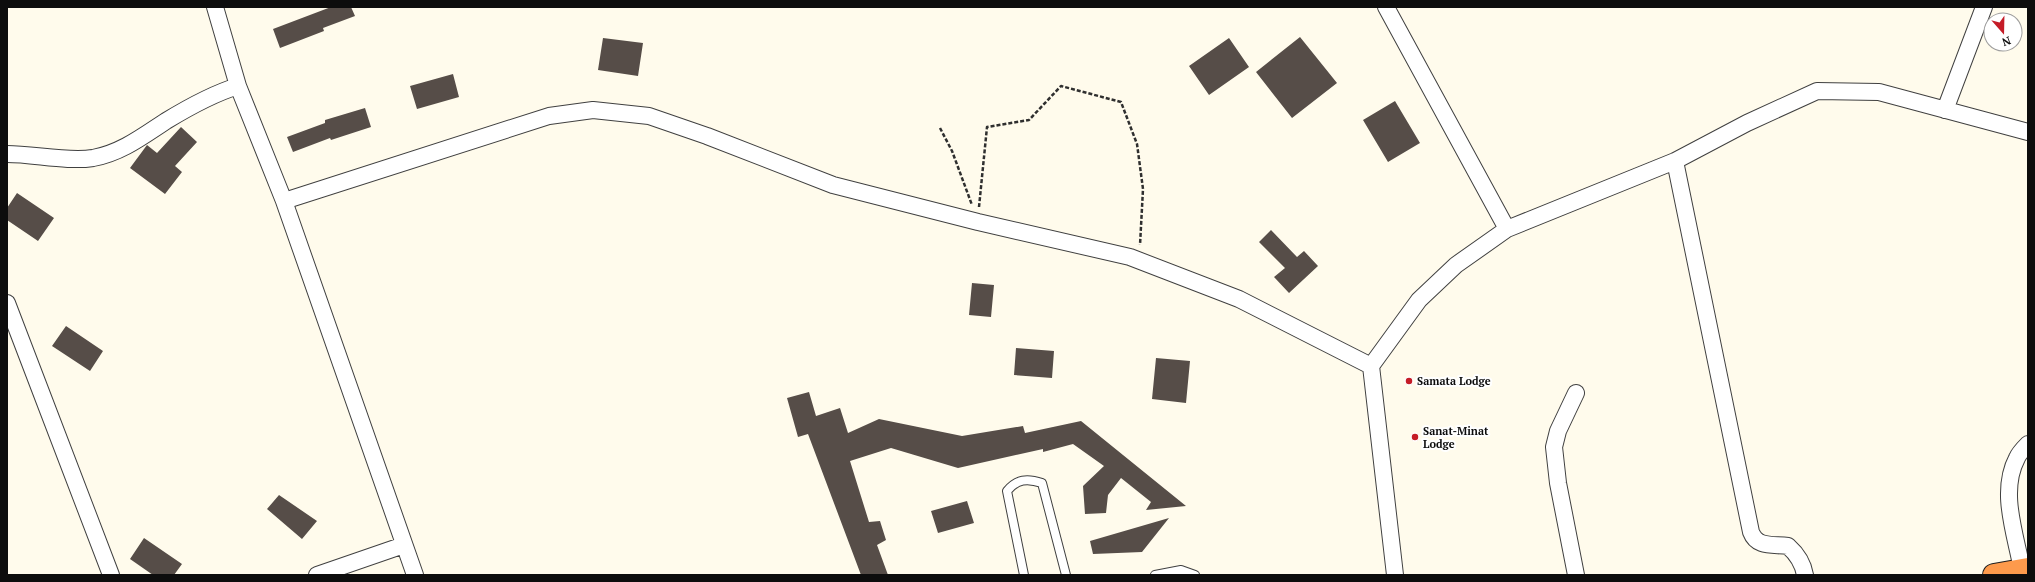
<svg xmlns="http://www.w3.org/2000/svg" width="2035" height="582" font-family="'PT Serif',serif">
  <rect width="100%" height="100%" fill="#fffbec"/>
  <path fill="#564d48" d="M331,7h20l4,9 -32,12 1,3 -44,17 -7,-19z
    M1300,37l37,46 -45,35 -36,-46z
    M603,38l40,5 -5,33 -40,-6z
    M1229,38l20,29 -40,28 -20,-29z
    M453,74l6,23 -42,12 -7,-23z
    M1395,101l25,42 -32,19 -25,-42z
    M365,108l6,19 -40,13 -1,-2 -37,14 -6,-15 38,-14v-3z
    M181,127l16,15 -22,24 7,6 -17,22 -35,-26 17,-23 10,8z
    M17,193l37,25 -16,23 -31,-21v-12z
    M1271,230l26,27 7,-6 14,15 -29,27 -15,-16 11,-9 -26,-26z
    M972,283l22,2 -3,32 -22,-2z
    M66,326l37,25 -13,20 -38,-25z
    M1016,348l38,3 -2,27 -38,-3z
    M1156,358l34,3 -4,42 -34,-4z
    M809,392l7,24 24,-8 8,25 31,-14 83,17 61,-10 2,7 56,-12 105,85 -40,4 5,-8 -30,-24 -13,17 -2,18 -21,1 -2,-28 21,-20 -31,-22 -30,8v-3l-85,19 -67,-20 -41,13 19,61 11,-1 6,19 -9,5 11,30h-27l-53,-141 -10,3 -11,-39z
    M279,495l38,26 -15,18 -35,-30z
    M967,501l7,22 -36,10 -7,-22z
    M1169,518l-27,34 -49,2 -3,-13z
    M144,538l38,26 -8,11h-21l-23,-16z"/>
  <g fill="none" stroke-linecap="round" stroke-linejoin="round">
    <g stroke="#404040" stroke-width="10">
      <path id="lane" d="M1024,575l-17,-84c10,-12 20,-13 35,-8l24,92
        M1155,575l26,-5 14,5"/>
    </g>
    <g stroke="#404040" stroke-width="18">
      <path id="street" d="M215,7l23,79 46,115
        M1386,7l121,222
        M1945,110l39,-103
        M7,154c27,0 60,8 86,4 28,-5 50,-22 73,-37 23,-14 46,-27 72,-35
        M1675,161l76,371c6,16 22,12 37,14 9,8 15,17 17,29
        M7,303l104,272
        M1371,366l48,-66 37,-35 51,-36 168,-68 72,-38 70,-32 62,1 149,40
        M2022,570c-6,-35 -23,-78 -5,-112 2,-5 7,-10 11,-14
        M317,575l87,-30
        M415,575l-131,-374 265,-85 44,-6 56,6 58,20 126,49 145,37 152,35 109,42 132,67 24,209
        M1576,575l-18,-92 -4,-36 4,-16 18,-38"/>
    </g>
    <g stroke="#1e1e1e" stroke-width="24">
      <path id="highway" d="M1994,575l34,-6"/>
    </g>
    <path stroke="#2f2f2f" stroke-width="2.5" stroke-dasharray="4 2" stroke-linecap="butt" d="M940,128l12,23 20,54
      M979,207l8,-80 42,-7 32,-34 60,16 16,42 6,45 -3,56"/>
    <use href="#lane" stroke="#fff" stroke-width="8"/>
    <use href="#street" stroke="#fff" stroke-width="16"/>
    <use href="#highway" stroke="#fd9a4c" stroke-width="22"/>
  </g>
  <g fill="#c51c27" stroke="#fff" stroke-width="1.5">
    <circle cx="1409" cy="381" r="4"/>
    <circle cx="1415" cy="437" r="4"/>
  </g>
  <g text-anchor="middle" stroke-width="4" stroke-linejoin="round" paint-order="stroke">
    <g font-size="11" font-weight="bold" fill="#0d0d0d" stroke="#fff" text-anchor="start">
      <text x="1417" y="385">Samata Lodge</text>
      <text x="1423" y="435">Sanat-Minat<tspan x="1423" dy="13">Lodge</tspan></text>
    </g>
  </g>
  <rect width="2035" height="582" fill="none" stroke="#0d0d0d" stroke-width="16"/>
  <g transform="translate(2003 32) rotate(160)"><circle r="19" fill="#ffffff" stroke="#9e9e9e"/>
  <path d="M0-3L7 15L0 10L-7 15Z" fill="#c51c27"/>
  <text y="-6" font-size="11" font-weight="bold" text-anchor="middle" fill="#0d0d0d">N</text>
  </g>
</svg>
